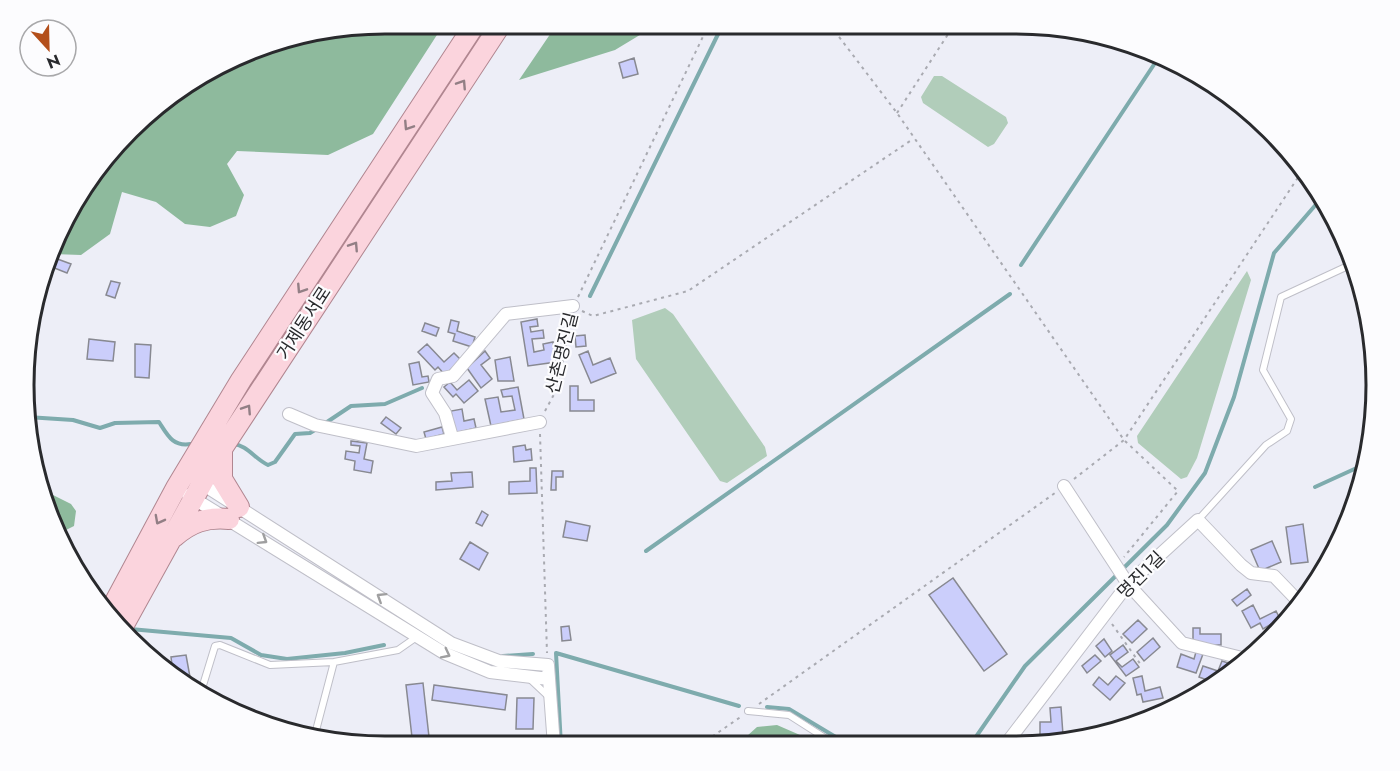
<svg xmlns="http://www.w3.org/2000/svg" width="1400" height="771" font-family="Jost,'Noto Sans KR',sans-serif">
  <rect width="100%" height="100%" fill="#edeef7"/>
  <path fill="#b1cdba" d="M934,76h8l64,41 2,6 -14,21 -6,3 -65,-44 -2,-6z
    M1247,271l4,9 -54,178 -10,19 -6,2 -43,-36 -1,-7z
    M665,308l8,6 92,133 2,9 -40,27 -7,-2 -84,-122 -4,-39z"/>
  <path fill="#8eba9d" d="M386,24h58l-71,110 -45,21 -91,-4 -10,13 17,31 -8,21 -26,11 -25,-3 -29,-22 -34,-10 -12,42 -29,21 -28,-1 32,-69 80,-86 104,-56z
    M557,24h101l-43,26 -96,30z
    M37,463l6,6 10,26 18,9 5,7 -2,15 -16,8 -6,-10z
    M777,725l23,10 10,10h-73l20,-18z"/>
  <g fill="none" stroke-linecap="round" stroke-linejoin="round">
    <path stroke="#7eabad" stroke-width="4" d="M1021,265l138,-208
      M590,296l133,-272
      M27,417l46,3 27,8 15,-5 44,-1c9,14 14,25 32,22
      M324,424l27,-18 34,-2 37,-16
      M233,444c14,1 22,15 35,21l7,-3 20,-28 15,-1 8,-5
      M1315,487l46,-21
      M646,551l364,-257
      M130,629l101,9 30,17 26,4 58,-6 39,-8
      M503,656l30,-2
      M767,707l22,2 50,30 41,1 18,4
      M971,744l54,-78 142,-141 38,-52 29,-76 40,-144 45,-52
      M561,746l-5,-93 183,53"/>
  </g>
  <path fill="#cbcefb" stroke="#888991" stroke-width="1.5" d="M634,58l4,16 -15,4 -4,-15z
    M52,257l19,7 -4,9 -15,-6 -5,13 -4,-2z
    M111,281l9,2 -5,15 -9,-3z
    M537,319l1,7 -8,1 1,5 12,-2 1,8 -12,1 2,13 10,-2 -1,-6 10,-2 3,20 -28,4 -7,-44z
    M451,320l8,2 -2,9 18,6 -3,10 -19,-6 2,-7 -7,-2z
    M425,323l14,5 -3,8 -14,-5z
    M585,335l1,11 -10,1 -1,-11z
    M89,339l26,3 -2,19 -26,-2z
    M135,344l16,1 -2,33 -14,-1z
    M427,344l17,18 10,-9 7,7 -16,15 -7,-8 -3,3 -17,-18z
    M485,351l5,7 -9,7 11,14 -11,9 -14,-20z
    M588,351l5,14 17,-7 6,15 -25,10 -12,-28z
    M510,357l4,24h-16l-3,-21z
    M419,362l3,15 6,-1 1,6 -16,3 -4,-21z
    M469,380l9,11 -14,12 -8,-9 -3,3 -9,-10 6,-5 7,8z
    M570,386h8v14h16v11h-24z
    M518,387l6,32 -33,7 -6,-27 13,-2 3,15 14,-2 -3,-14 -9,1 -2,-7z
    M462,409l2,12 10,-2 2,9 -21,5 -4,-22z
    M386,417l15,11 -5,6 -15,-11z
    M442,427l2,7 -18,5 -2,-7z
    M351,441l16,2 -3,16 9,2 -2,12 -17,-3 1,-9 -10,-2 1,-8 13,2 1,-7 -9,-1z
    M525,445l1,5 5,-1 1,11 -18,2 -1,-15z
    M530,468h6l1,25 -28,1v-12l21,-1z
    M552,471h11v6h-7v13h-5z
    M472,472l1,15 -37,3v-8l16,-1 -1,-8z
    M482,511l6,4 -6,11 -6,-3z
    M566,521l24,5 -3,15 -24,-4z
    M1303,524l5,38 -17,2 -5,-37z
    M1272,541l9,21 -21,9 -9,-21z
    M470,542l18,11 -9,17 -19,-11z
    M953,578l54,76 -23,17 -55,-76z
    M1247,589l4,6 -14,11 -5,-6z
    M1253,605l7,14 16,-8 4,8 -17,10 -3,-6 -9,5 -9,-17z
    M1138,620l9,9 -15,14 -9,-9z
    M569,626l2,14 -9,1 -1,-14z
    M1193,628h7v6h21v11h-20l-8,-4z
    M1153,638l7,9 -16,14 -7,-9z
    M1104,639l8,12 -7,6 -9,-11z
    M1123,645l5,7 -12,9 6,6 11,-8 6,8 -13,9 -16,-21z
    M1196,652l7,2 -7,19 -19,-6 4,-13 13,5z
    M186,655l6,33 -19,-15 -2,-16z
    M1095,655l6,6 -14,12 -5,-7z
    M1222,661l9,3 -16,19 -16,-6 4,-11 15,5z
    M1116,676l9,7 -15,17 -17,-15 6,-8 9,8z
    M1142,676l3,15 15,-4 3,11 -20,4 -2,-8 -4,1 -4,-17z
    M423,683l7,63h-17l-7,-61z
    M434,685l73,10 -2,15 -73,-10z
    M517,698h17l-1,31h-17z
    M1061,707l2,28 -23,1v-14h11l-1,-14z"/>
  <g fill="none" stroke-linecap="round" stroke-linejoin="round">
    <g stroke="#bfbfc8" stroke-width="8">
      <path id="lane" d="M1198,520l68,-75 21,-14 4,-12 -28,-49 18,-73 69,-32
        M531,680l17,16
        M200,695l15,-49 5,-1 50,20 64,-3 64,-12 20,-14
        M748,711l41,4 47,30
        M314,738l20,-76"/>
    </g>
    <g stroke="#bfbfc8" stroke-width="14">
      <path id="street" d="M289,414l26,11 101,21 124,-24
        M452,437l-7,-24 -13,-20 6,-14 15,-3 53,-62 67,-8
        M196,480l255,163 48,18 49,4 6,81
        M1064,486l64,98 54,59 64,16
        M188,495l256,158 46,19 59,7
        M1006,744l122,-160 70,-64 43,45 10,8 23,3 27,28"/>
    </g>
    <g stroke="#b08690" stroke-width="22">
      <path id="primary" d="M222,449v30l17,28
        M174,537c17,-15 32,-20 55,-18
        M108,615l68,-127 65,-108 234,-356
        M121,630l95,-172 285,-434"/>
    </g>
    <path stroke="#a9aab1" stroke-width="2" stroke-dasharray="3 4.5" stroke-linecap="butt" d="M830,25l67,88 227,327 54,51 -54,66
      M897,113l57,-88
      M578,297l131,-273
      M582,311l11,5 95,-25 225,-152
      M545,411l13,-24 13,-71
      M540,434l7,219
      M1074,479l50,-39 179,-270
      M1112,624l29,41
      M759,704l296,-211
      M700,745l42,-29"/>
    <use href="#lane" stroke="#fff" stroke-width="6"/>
    <use href="#street" stroke="#fff" stroke-width="12"/>
    <use href="#primary" stroke="#fbd4dd" stroke-width="20"/>
  </g>
  <defs><path id="oneway-chevron" d="M-2-3.5L2.5 0L-2 3.5" fill="none" stroke-width="1.6" stroke-linecap="round" stroke-linejoin="round" transform="scale(1.5)"/></defs>
  <g stroke="#927f85">
    <use href="#oneway-chevron" transform="translate(462 84) rotate(-57)"/>
    <use href="#oneway-chevron" transform="translate(408 126) rotate(123)"/>
    <use href="#oneway-chevron" transform="translate(354 246) rotate(-57)"/>
    <use href="#oneway-chevron" transform="translate(301 289) rotate(123)"/>
    <use href="#oneway-chevron" transform="translate(247 409) rotate(-57)"/>
    <use href="#oneway-chevron" transform="translate(159 520) rotate(118)"/>
  </g>
  <g stroke="#9f9fa0">
    <use href="#oneway-chevron" transform="translate(263 540) rotate(32)"/>
    <use href="#oneway-chevron" transform="translate(381 597) rotate(-148)"/>
    <use href="#oneway-chevron" transform="translate(446 654) rotate(27)"/>
  </g>
  <g text-anchor="middle" stroke-width="4.5" stroke-linejoin="round" paint-order="stroke">
    <g font-size="18" fill="#292a2d" stroke="#fcfcfe">
      <text transform="translate(304 323) rotate(-57)" y="6">거제동서로</text>
      <text transform="translate(562 353) rotate(-76)" y="6">산촌명진길</text>
      <text transform="translate(1141 575) rotate(-45)" y="6">명진1길</text>
    </g>
  </g>
  <path d="M0 0H1400V771H0ZM385 34H1015A351 351 0 0 1 1366 385V385A351 351 0 0 1 1015 736H385A351 351 0 0 1 34 385V385A351 351 0 0 1 385 34Z" fill="#fcfcfe" fill-rule="evenodd"/>
  <path fill="none" stroke="#292a2d" stroke-width="3" d="M385 34H1015A351 351 0 0 1 1366 385V385A351 351 0 0 1 1015 736H385A351 351 0 0 1 34 385V385A351 351 0 0 1 385 34Z"/>
  <g transform="translate(48 48) rotate(158)"><circle r="28" fill="#fcfcfe" stroke="#a8a8aa" stroke-width="1.5"/>
  <path d="M0-4.5L10 22L0 15L-10 22Z" fill="#b34f1b"/>
  <text y="-9" font-size="16" font-weight="bold" text-anchor="middle" fill="#292a2d">N</text>
  </g>
</svg>
